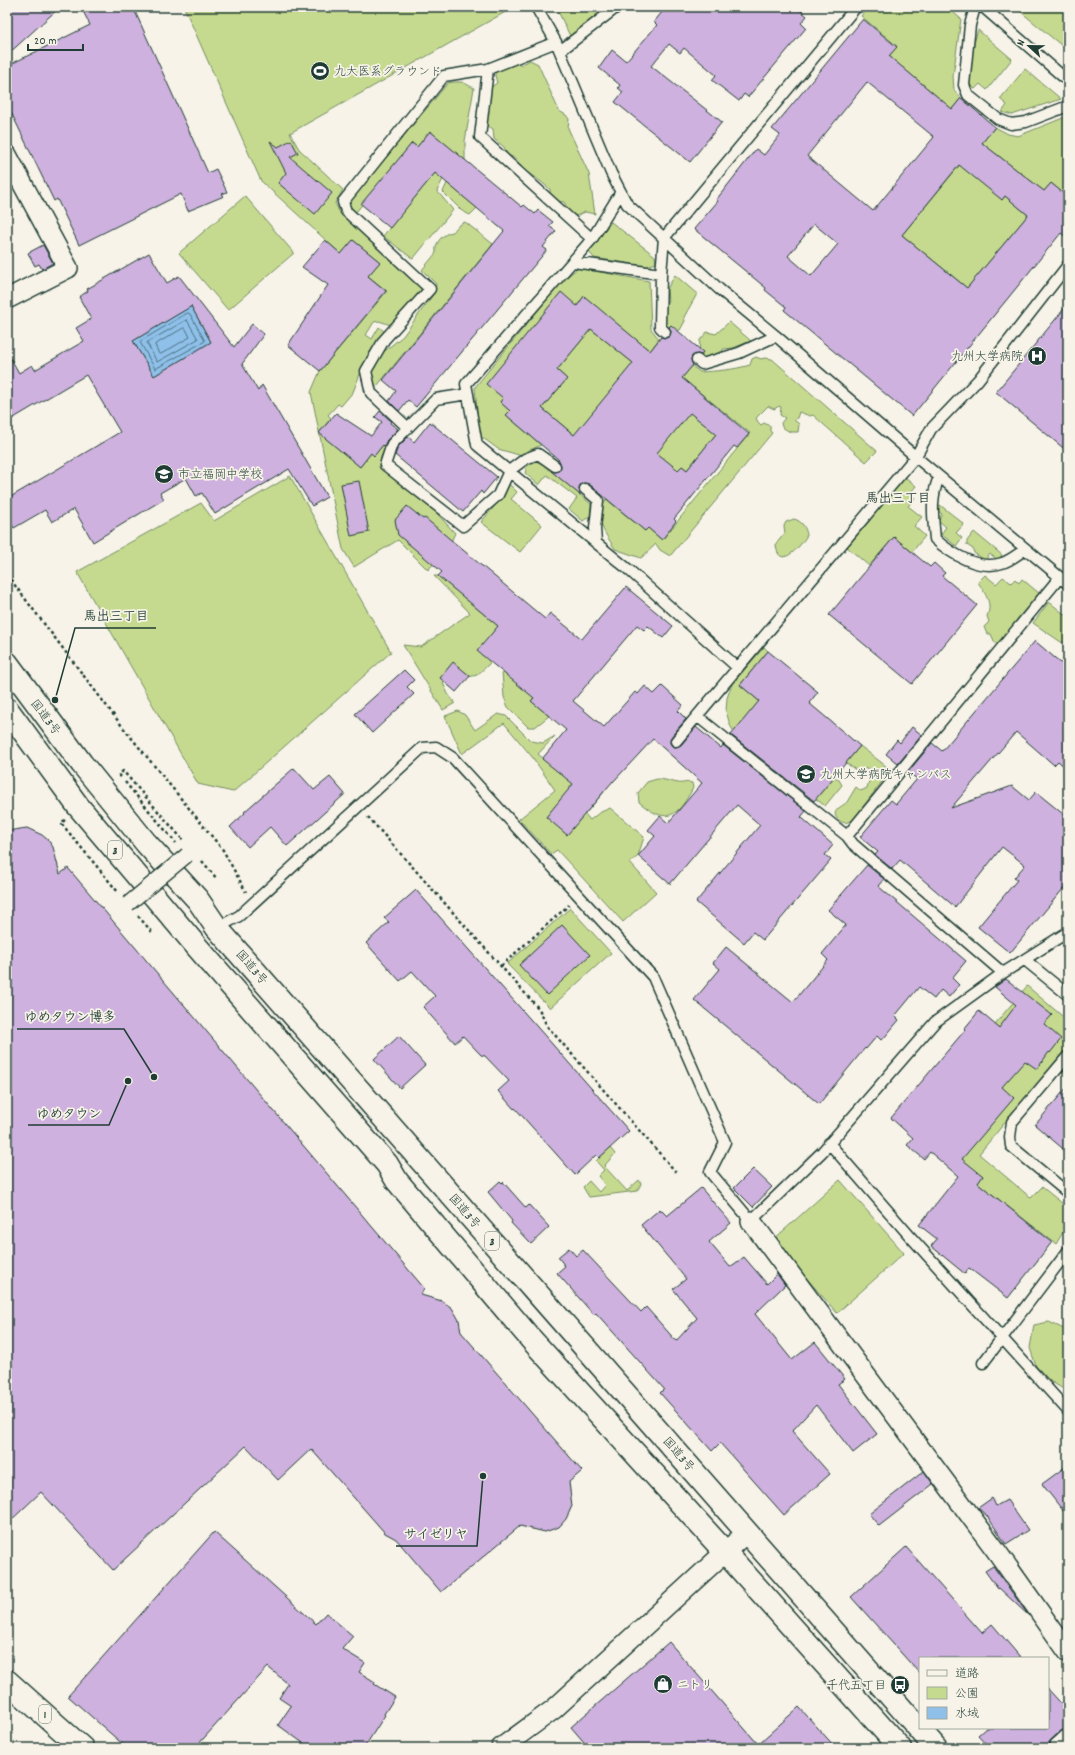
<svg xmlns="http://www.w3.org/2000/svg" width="1075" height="1755" font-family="Dekko,'Klee One',sans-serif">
  <rect width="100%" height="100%" fill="#f7f3e8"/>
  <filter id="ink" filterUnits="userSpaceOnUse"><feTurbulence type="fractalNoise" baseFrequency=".025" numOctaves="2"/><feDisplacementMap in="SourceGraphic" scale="8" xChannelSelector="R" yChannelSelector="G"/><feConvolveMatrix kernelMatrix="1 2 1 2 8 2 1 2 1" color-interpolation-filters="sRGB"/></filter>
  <g filter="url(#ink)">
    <path fill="#c6da8f" stroke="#728c62" d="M184,7h323l2,3 -219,123 9,16 44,41 -8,13 5,10 80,70 1,6 -1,5 -29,31 -12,-4 -5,1 -8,13 6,4 7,-12 6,5 -18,24 -14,36 -12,14 -3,-2 -10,11 3,3 -12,15 41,34 11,-14 3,3 8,-10 -3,-3 15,-17 -13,31 -1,11 52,40 23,25 -6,13 -21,24 -30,-30 -44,27 -11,-18 -32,-157 9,-21 67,-80 -19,-15 12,-14 -27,-22 -12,14 -80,-73z
      M556,7h51l-37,29z
      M868,7h79l14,12 -8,57 1,14 7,8 -9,11 -63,-53 8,-10 -36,-30z
      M1015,7h53v42l-1,1z
      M978,30l34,29 -25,31 -7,-6 -5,5 -4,-2 -2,-4 5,-40z
      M530,60l8,4 21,47 7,4 3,4 -1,9 21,46 6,40 -10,-2 -9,4 -7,-4 -5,-10 -8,-1 -6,-6v-6l-30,-24 -4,-6 -9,-5 -3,-7 -10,-8 -1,-10 -8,-5 3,-35 9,-6 -2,-8 1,-6 21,-7 4,3z
      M1025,69l36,30 -49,16 -10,-3 5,-7 -7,-6z
      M454,82h8l12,6 -9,53v20l-35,-30 -13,16 -5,-4 -56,69 -7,-7 3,-7 96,-115z
      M1068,116v81l-17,-14 -7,8 -62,-48 13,-16 13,7 10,2z
      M963,161l39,39 3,-4 23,19 -61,73 -65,-53z
      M435,173l8,6 -6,12 16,19 -40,49 -30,-23z
      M447,183l30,25 -7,7 -8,-4 -19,-19z
      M245,196l49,57 -66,57 -49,-57z
      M465,222l28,22 -116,142 -4,-2 -2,-6v-8l5,-12 27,-22 32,-44 1,-8 -14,-14 14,-17c-2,-10 7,-20 17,-21l5,-6z
      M611,222l44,34 1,7 -9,3 -53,-8 -5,-6z
      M578,268l71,13 2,48 8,10 -9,12 -66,-54 -84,105 10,9 -4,4 35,30 -22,10 -21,-6 -19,-14 -4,-48 88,-107z
      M675,275l22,19 -13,23 1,4 -5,9h-10l-6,-9v-15l4,-5 -1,-12z
      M729,322l22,19 -18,7 -10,1 -1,4 -16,7 -7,-6 1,-14 7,-8 9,2z
      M591,329l47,38 -60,71 -36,-30 25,-29 -10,-9z
      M756,357l5,2 4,-1 7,1 105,92 -11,11 -53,-47 -3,1 -11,-4 -2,6 -3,2 5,4 -1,8h-8l-8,-5 -1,-4 4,-5 -5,-3 1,-8 -2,-1 -5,3 -6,-3 -12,12 2,4 3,3 3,-2 6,3v5l2,2 -102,123 -10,-6 -4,-6 -15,14 -26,-9c-13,-21 -19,-25 -9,-50l39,32 3,-3 14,12 88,-107 -68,-55 10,-12 8,6c17,-1 33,-2 50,-7l2,-6z
      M667,393l49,41 -29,36 -5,-4 -4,4 -36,23z
      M536,461l8,4 47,39 -1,12 -7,5 -14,-12 8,-11 -30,-23 -8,10 -14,-12 2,-7z
      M290,476l101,176 -158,140 -35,-8 -121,-212 124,-69 13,18z
      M905,477l11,9 -6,7 5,5 -7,8 14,11 -8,9 11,10 -13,16 -18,-15 -25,29 -22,-19 23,-27 2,-5 4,-3z
      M508,483l9,9 -6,7 31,26 -22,27 -39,-30 18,-21z
      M940,505l24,19 -8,9 6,5 -6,8 -15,-12 5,-7 -8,-7 4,-6 -6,-5z
      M794,519c8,2 12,9 13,16 -5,10 -29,38 -31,9l9,-11 -1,-7 2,-4z
      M974,532l28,23 -4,5 -8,-6 -5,6 -11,-7 -1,-4 -6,-4v-4z
      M985,575l11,9 7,-7 8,6 4,-4 4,4 3,-4 18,15 -28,32 -2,6 -6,1 1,5 -6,5h-4l-4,-9h-4l-3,-7 5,-5 -2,-6c6,-13 -2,-22 -9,-34z
      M434,576h4l73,61 -22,27 -12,11 -34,8 5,11 7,9 -12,7 -40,-65 18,2 49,-34z
      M1049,602l19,15v26l-7,-1 -28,-19z
      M764,647l4,4 -28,34 19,16 59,95 12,-14 1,-8 8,6 3,5 -17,21 -60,-47 -31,-27 -4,-7 -4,-14 1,-13 5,-14z
      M502,672l37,19 -8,10 18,15 -14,11h-7l-20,-20 -4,-10z
      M458,711l7,4 10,15 23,-16 8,2 25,25 12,2 12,-7 -17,18 23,20 10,-12 33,30 -19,22 5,6 9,-7 11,-5 34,29 -6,19 -8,7 26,29 -33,30 -66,-72 -6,4 -32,-35 36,-29 -22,-32 -29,-35 -42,31 -17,-38z
      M860,746l31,24 -39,51c-5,1 -8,3 -12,0 -13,-10 4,-15 7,-19 3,-5 6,-10 9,-15l5,4 6,-3 5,-18 -6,-2 -6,5 -14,-10z
      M657,779c8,0 14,3 21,4 5,1 9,-2 14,0l1,5c-16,30 -27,37 -54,14l-1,-9 9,-11z
      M570,908l41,45 -61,55 -43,-44z
      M1027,986l41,35v25l-89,108 52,44 11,-11 26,21v16l-12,20 -78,-61 5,-7 -47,-31 87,-97 -28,-24z
      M610,1148l5,6 -11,12 23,25 12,-11 2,4 -4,7 -48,6 -6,-10 6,-6 10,11 6,-7 -7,-9 6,-6 -8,-9z
      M840,1180l64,73 -67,60 -64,-73z
      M1049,1322l19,9v63l-3,-4 -15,-9 -14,-15 -6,-18 4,-23z"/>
    <path fill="#8fc0ea" stroke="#628ca1" d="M191,306l20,36 -57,34 -21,-35z"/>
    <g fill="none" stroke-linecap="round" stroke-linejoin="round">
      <path stroke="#4c717d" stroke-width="1" d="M188,313l2,1 15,27 -50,28 -15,-27z
        M187,320l11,19 -41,23 -10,-19z
        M184,328l2,1 4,8 -29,17h-2l-4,-9z"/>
    </g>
    <path fill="#ceb1de" stroke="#1f3d34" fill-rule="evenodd" d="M7,7h53l-53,48z
      M81,7h52l75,166 8,-4 11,23 -5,2 2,2 -36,15 -7,-17 -102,51 -22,-46 -3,2 -47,-97v-38l83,-41z
      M666,7h130l11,9 -6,7 5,5 -58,69 -4,-3 -5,7 -27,-21 4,-5 -32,-27 -4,5 -11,-9 -18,22 71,56 -32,40 -75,-60 8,-10 -5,-4 2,-3 -21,-17 13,-18 14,11 31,-36 -3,-3z
      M863,19l34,28 -8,9 63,53 9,-11 34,29 -13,16 62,48 7,-8 17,14v42l-7,-6 -149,183 -128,-106 2,-3 -21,-17 1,-2 -72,-59 24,-28 -2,-1 40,-51 8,6 16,-20 -8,-6zM867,82l67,55 -61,74 -66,-55zM959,165l43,35 3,-4 23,19 -61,73 -65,-53zM814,224l24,20 -27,32 -23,-20z
      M430,131l92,76 2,-2 11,9 3,-4 15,12 -4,4 7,5 -13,16 4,3 -131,157 -8,-7 -9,11 -10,-10 7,-10 -13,-11 121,-149 -69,-58 -45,55 -29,-24 51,-61 5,4z
      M291,140l7,13 -8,4 42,36 -17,21 -37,-31 8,-10 -16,-32 8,6z
      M325,240l16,14 12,-14 27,22 -12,14 18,15 -66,80 -32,-26 40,-60 -26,-18z
      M43,245l10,18 -11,6 -3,-5 -4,2 -7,-13z
      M149,253l18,30 12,-7 55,71 18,-23 12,10 -22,30 16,27 4,-6 65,112 -15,9 -23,-37 -74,45 -13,-21 -6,3 -10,-18 -26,15 4,6 -71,43 -19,-33 -22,13 -7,-12 -31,18 -7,-11v-18l113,-67 -34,-57 -79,47v-70l12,21 13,-8 3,5 49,-29 -8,-13 15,-9 -12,-22 9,-6 -1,-2zM191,306l20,36 -57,34 -21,-35 59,-35z
      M561,292l16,14 7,-10 66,55 11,-14 5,1 4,-2 1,-5 -2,-4 2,-2 32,27 -2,3 -3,-1 -6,2 -1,3 2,6 -11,13 67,56 -12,14 -3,-2 -60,73 2,2 -14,19 -14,-12 -3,3 -56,-47 -6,-1 -3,2 -1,3 1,7 -29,-24 6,1 3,-3 1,-3 -2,-6 -53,-45 4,-4 -10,-9 3,-4 -17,-14zM591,329l42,34 -59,72 -32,-27 25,-29 -10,-9zM690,413l26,21 -29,36 -5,-4 -4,4 -21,-17z
      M1068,304v148l-72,-60z
      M380,411l11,10 -1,2 8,6 -11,11 -3,6 -1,-1 -9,11 -3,-3 -11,14 -41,-34 17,-20 35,23 11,-14 -7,-5z
      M430,422l67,55 -14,17 -2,-3 -18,21 -68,-57 3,-8 10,-10 6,5z
      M359,481l10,51 -18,4 -10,-52z
      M407,506l16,13 2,-1 120,101 5,-6 32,26 44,-52 47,39 -10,12 -15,-12 -4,4 -7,-5 -64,76 31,26 31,-35 3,2 7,-8 9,8 8,-8 21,19 -5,6 8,8 -15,18 -1,6 2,3 3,1 6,-2 15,-18 25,21 2,-3 83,66 -5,6 32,28 -8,10 6,5 -68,80 -10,-8 -9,11 -48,-41 64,-77 -23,-20 -67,79 -32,-28 17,-20 -7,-6 12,-14 8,7 34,-40 -49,-44 -40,43v-1l-46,54 -21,-18 27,-33 -31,-25 24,-29 -35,-29 3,-3 -57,-47 21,-25 -60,-50 4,-4 -44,-37 -3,-15z
      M894,537l36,30 4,-4 11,10 -3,3 35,29 -65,79 -83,-69z
      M1035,641l33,28v101l-10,-9 -4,4 -38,-33 -65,76 61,-22 17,14 7,-8 32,26v65l-58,70 -32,-26 39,-47 -3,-2 11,-13 -23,-18 -47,60 -55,-47 -8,9 -17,-14 3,-3 -18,-15 31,-37 5,4 21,-25 -9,-7 24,-29 10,8z
      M768,651l50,41 -9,11 51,43 -46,55 -83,-66 28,-34 -19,-16z
      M453,662l17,14 -14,16 -16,-14z
      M404,670l10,10 -7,7 7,7 -42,39 -17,-19z
      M912,727l10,8 -24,29 -12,-10 11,-14 3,3z
      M294,768l20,22 16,-13 15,17 -58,52 -17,-19 -22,20 -18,-20 15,-14 -1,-1z
      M27,828l15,7 6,5 5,7 7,27 8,-6 356,420 -3,7 21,6 10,7 7,12 2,12 121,139 -13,11 3,24 -6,13 -7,8 -14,5 -25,-6 -79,66 -45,-53 -11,-6 -74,-84 -33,31 -32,-34 -133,124 -72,-78 -34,32v-693z
      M867,865l17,14 -6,7 88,75 -14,17 7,7 -10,12 -8,-7 -7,9 -15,-12 -24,29 4,4 -15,18 -3,2 -4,-4 -11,13 -1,-1 -46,56 -125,-104 26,-31 -7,-6 13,-16 67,55 35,-42 -6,-6 24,-29 -18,-15z
      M416,890l213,241 -30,27 -3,-3 -21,20 -60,-67 -1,1 -16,-18 11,-10 -24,-25 -4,-1 -18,-19 -8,7 -32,-36 12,-11 -23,-25 -12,10 -34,-38 23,-21 -5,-4z
      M562,925l28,30 -43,40 -28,-30z
      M1006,979l46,36 -8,9 17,15 -11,14 -1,-1 -12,17 -12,-8 -23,26 12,11 -52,61 21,17 -5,7 74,59 -44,56 -39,-30 -4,6 -34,-28 6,-7 -18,-14 39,-49 -28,-24 -6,7 -17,-14 6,-7 -22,-20 74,-88 -1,-1 15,-18 20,17 17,-23 -21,-18z
      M399,1036l26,29 -25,23 -26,-29z
      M1068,1086v67l-33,-28z
      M753,1169l19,18 -19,20 -19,-19z
      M500,1181l2,2 1,-1 23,26 3,-3 20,22 -18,17 -20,-21 1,-2 -24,-29z
      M701,1188l30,35 -22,19 21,25 14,-10 23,27 10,-10 8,11 -30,29 37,46 23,-18 30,37 -7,5 39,50 -24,19 -37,-48 -24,26 38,43 -46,41 -64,-72 -8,8 -52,-58 4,-4 -68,-76 -2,2 -37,-42 8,-7 -7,-9 11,-9 7,8 7,-6 58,62 5,-5 30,34 21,-23 -24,-29 13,-10 -45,-54 19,-16 7,7z
      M1068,1465v52l-26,-33z
      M924,1471l9,13 -54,42 -10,-12z
      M992,1498l4,8 11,-6 21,30 -22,14 -19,-28 -9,-8z
      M214,1532l102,92 10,-11 27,23 -11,13 23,14 -6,9 16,10 -1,2 21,13 -11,17 1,1 -21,33h-54l-32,-23 13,-19 -12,-8 9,-14 -20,-17 -73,81h-68l-59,-52z
      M906,1547l76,86 10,-9 29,34h-101v16l-69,-77z
      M993,1566l36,50 -30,-28 -1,1 -13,-18z
      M669,1642l89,102 41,-37 37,41h-247l-18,-21z
      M1048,1689l20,22v17l-7,3 -10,9 -4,8h-57l-12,-13 8,-7h62z"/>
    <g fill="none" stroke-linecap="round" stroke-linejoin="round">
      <g stroke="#1f3d34" stroke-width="13">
        <path id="service" d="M536,7l20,35 55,131 16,31 92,85 57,47 147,127 145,121
          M975,7l-5,18 -6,60 4,10 30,24 13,5 15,-2 42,-16
          M983,7l85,74
          M560,51l57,-44
          M488,69l-8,68 112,102
          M621,192l-29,47 -126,145 11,61 152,125 109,98
          M573,262l88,12
          M665,332l-5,-5 1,-53 3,-36 192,-231
          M697,360l5,4 37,-11 37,-17
          M468,394l-32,5 -44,45 -7,21 78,61 35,-31 11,-24 16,-12 13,-5 17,12
          M407,427l-36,-34 -5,-22 18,-31 46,-51 -84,-78 -3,-9 101,-126 44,-7 68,-27
          M939,477c-9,22 -6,39 -4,62 16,15 45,32 67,24 8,-2 17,-10 24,-14
          M585,489l13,11 -3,28 1,15
          M697,716l150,120 213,-259
          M676,741l240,-285 15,-27 47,-49 90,-115
          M847,836l6,8 150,129 65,-41
          M217,928l22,-12 183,-168 14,-1 17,11 200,219 72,165 -15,30 41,49 71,-69 113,-130 68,-49
          M1025,960l43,35
          M1068,1056l-56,66 -2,15 1,9 57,47
          M829,1143l79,91 160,177
          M983,1363l85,-112"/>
      </g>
      <g stroke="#1f3d34" stroke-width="22">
        <path id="minor" d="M7,155l61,113 -61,31
          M751,1221l244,328 73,103
          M501,1748l53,-39 193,-177
          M1058,1748l10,-9"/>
      </g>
      <g stroke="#1f3d34" stroke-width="25">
        <path id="trunk" d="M7,663l75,101 64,79 52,57 19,28 719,820
          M7,709l71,97 120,142 189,216 10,17 133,157 195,214 175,196"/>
      </g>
      <g stroke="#1f3d34" stroke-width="25">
        <path id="motorway" d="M7,1681l75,67"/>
      </g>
      <path stroke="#1f3d34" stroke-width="2.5" stroke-dasharray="3 3" stroke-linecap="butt" d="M7,575l118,155 98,120 23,42
        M121,777l-2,-2 4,-4 61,70
        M125,782l51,61
        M368,817l171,192 8,17 129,146
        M65,820l-4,3 57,69
        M202,861l15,18
        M138,916l14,16
        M501,966l68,-61"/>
      <use href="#service" stroke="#f7f3e8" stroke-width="10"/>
      <use href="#minor" stroke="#f7f3e8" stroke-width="19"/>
      <use href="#trunk" stroke="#f7f3e8" stroke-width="22"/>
      <use href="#motorway" stroke="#f7f3e8" stroke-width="22"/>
      <g stroke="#1f3d34" stroke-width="17" stroke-linecap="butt">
        <path id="pedestrian-bridge" d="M128,904l59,-49"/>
      </g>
      <use href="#pedestrian-bridge" stroke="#f7f3e8" stroke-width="14"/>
    </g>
  </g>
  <defs>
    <g id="stadium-disc" transform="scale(1)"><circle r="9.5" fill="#1f3d34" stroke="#f7f3e8"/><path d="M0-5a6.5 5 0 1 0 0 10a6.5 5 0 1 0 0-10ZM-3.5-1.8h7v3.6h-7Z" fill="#fff"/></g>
    <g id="hospital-disc" transform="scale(1)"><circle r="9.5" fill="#1f3d34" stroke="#f7f3e8"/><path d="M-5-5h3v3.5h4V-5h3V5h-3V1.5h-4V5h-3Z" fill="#fff"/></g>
    <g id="school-disc" transform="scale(1)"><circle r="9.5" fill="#1f3d34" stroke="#f7f3e8"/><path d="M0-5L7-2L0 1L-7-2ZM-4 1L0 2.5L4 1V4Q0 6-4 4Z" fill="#fff"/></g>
    <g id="university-disc" transform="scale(1)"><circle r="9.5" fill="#1f3d34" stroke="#f7f3e8"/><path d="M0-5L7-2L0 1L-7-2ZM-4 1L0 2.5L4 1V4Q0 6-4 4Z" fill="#fff"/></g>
    <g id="shop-disc" transform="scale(1)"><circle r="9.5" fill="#1f3d34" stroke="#f7f3e8"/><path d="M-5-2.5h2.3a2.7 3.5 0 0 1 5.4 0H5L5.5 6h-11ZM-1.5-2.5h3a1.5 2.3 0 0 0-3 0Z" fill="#fff"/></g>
    <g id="bus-disc" transform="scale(1)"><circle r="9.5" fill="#1f3d34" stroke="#f7f3e8"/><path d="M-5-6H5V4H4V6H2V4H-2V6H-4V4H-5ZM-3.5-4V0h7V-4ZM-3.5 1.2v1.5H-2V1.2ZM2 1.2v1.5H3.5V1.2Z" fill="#fff"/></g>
  </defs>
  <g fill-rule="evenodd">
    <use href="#stadium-disc" x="320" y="71"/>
    <use href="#hospital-disc" x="1037" y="356"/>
    <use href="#school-disc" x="164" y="474"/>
    <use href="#university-disc" x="806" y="774"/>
    <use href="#shop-disc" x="663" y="1684"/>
    <use href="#bus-disc" x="900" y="1685"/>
  </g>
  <g text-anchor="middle" stroke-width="3.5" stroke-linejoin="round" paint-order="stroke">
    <g fill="#f7f3e8" stroke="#60746a" stroke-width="1">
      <rect x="108" y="841" width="14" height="18" rx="3"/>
      <rect x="485" y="1232" width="14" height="18" rx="3"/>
      <rect x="39" y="1705" width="12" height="18" rx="3"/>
    </g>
    <g font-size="11" font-weight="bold" fill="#1f3d34">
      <text x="115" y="854">3</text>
      <text x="492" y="1245">3</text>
      <text x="45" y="1718">1</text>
    </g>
    <g font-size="12" fill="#1f3d34" stroke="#f7f3e8" text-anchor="start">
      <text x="334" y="75">九大医系グラウンド</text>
      <text x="1023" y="360" text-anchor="end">九州大学病院</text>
      <text x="178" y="478">市立福岡中学校</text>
      <text x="820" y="778">九州大学病院キャンパス</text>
      <text x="677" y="1688">ニトリ</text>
      <text x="886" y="1689" text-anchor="end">千代五丁目</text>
    </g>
    <g font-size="12" fill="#1f3d34" stroke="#f7f3e8">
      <text transform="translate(46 717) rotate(53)" y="4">国道3号</text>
      <text transform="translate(252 967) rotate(49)" y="4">国道3号</text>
      <text transform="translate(465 1211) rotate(49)" y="4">国道3号</text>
      <text transform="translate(679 1454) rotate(49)" y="4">国道3号</text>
    </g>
    <g font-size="13" font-weight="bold" fill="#1f3d34" stroke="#f7f3e8">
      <text x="898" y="502">馬出三丁目</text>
    </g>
  </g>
  <path fill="none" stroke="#1f3d34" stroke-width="1.5" d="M55 700L75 628H156M154 1077L124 1029H17M128 1081L109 1125H28M483 1476L477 1546H396"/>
  <g fill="#1f3d34" stroke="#f7f3e8" stroke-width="1.5">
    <circle cx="55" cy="700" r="4"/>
    <circle cx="154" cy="1077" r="4"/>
    <circle cx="128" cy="1081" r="4"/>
    <circle cx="483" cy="1476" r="4"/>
  </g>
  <g font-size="13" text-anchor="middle" font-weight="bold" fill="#1f3d34" stroke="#f7f3e8" stroke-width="3.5" stroke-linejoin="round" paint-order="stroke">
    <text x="116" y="620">馬出三丁目</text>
    <text x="70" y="1021">ゆめタウン博多</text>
    <text x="69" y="1118">ゆめタウン</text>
    <text x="436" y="1538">サイゼリヤ</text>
  </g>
  <rect width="1075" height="1755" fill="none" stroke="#f7f3e8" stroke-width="24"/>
  <rect x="12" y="12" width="1051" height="1731" fill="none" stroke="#1f3d34" stroke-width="1.5" filter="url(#ink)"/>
  <rect x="919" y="1657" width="130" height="72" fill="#f7f3e8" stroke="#a1aaa0"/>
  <rect x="927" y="1670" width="20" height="6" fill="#f7f3e8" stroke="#a1aaa0"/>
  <text x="955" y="1677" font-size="12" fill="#1f3d34">道路</text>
  <rect x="927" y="1687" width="20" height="12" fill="#c6da8f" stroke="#a1aaa0"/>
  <text x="955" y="1697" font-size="12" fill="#1f3d34">公園</text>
  <rect x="927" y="1707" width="20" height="12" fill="#8fc0ea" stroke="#a1aaa0"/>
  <text x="955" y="1717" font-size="12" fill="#1f3d34">水域</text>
  <g transform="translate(1029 46) rotate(292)" stroke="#f7f3e8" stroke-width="3" paint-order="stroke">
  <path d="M0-3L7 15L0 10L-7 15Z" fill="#1f3d34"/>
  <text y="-6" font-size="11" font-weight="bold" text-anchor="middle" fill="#1f3d34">N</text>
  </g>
  <path d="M28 44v6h55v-6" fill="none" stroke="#1f3d34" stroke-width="2"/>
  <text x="34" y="44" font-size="12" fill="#1f3d34" stroke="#f7f3e8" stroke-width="3" paint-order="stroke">20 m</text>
</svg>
